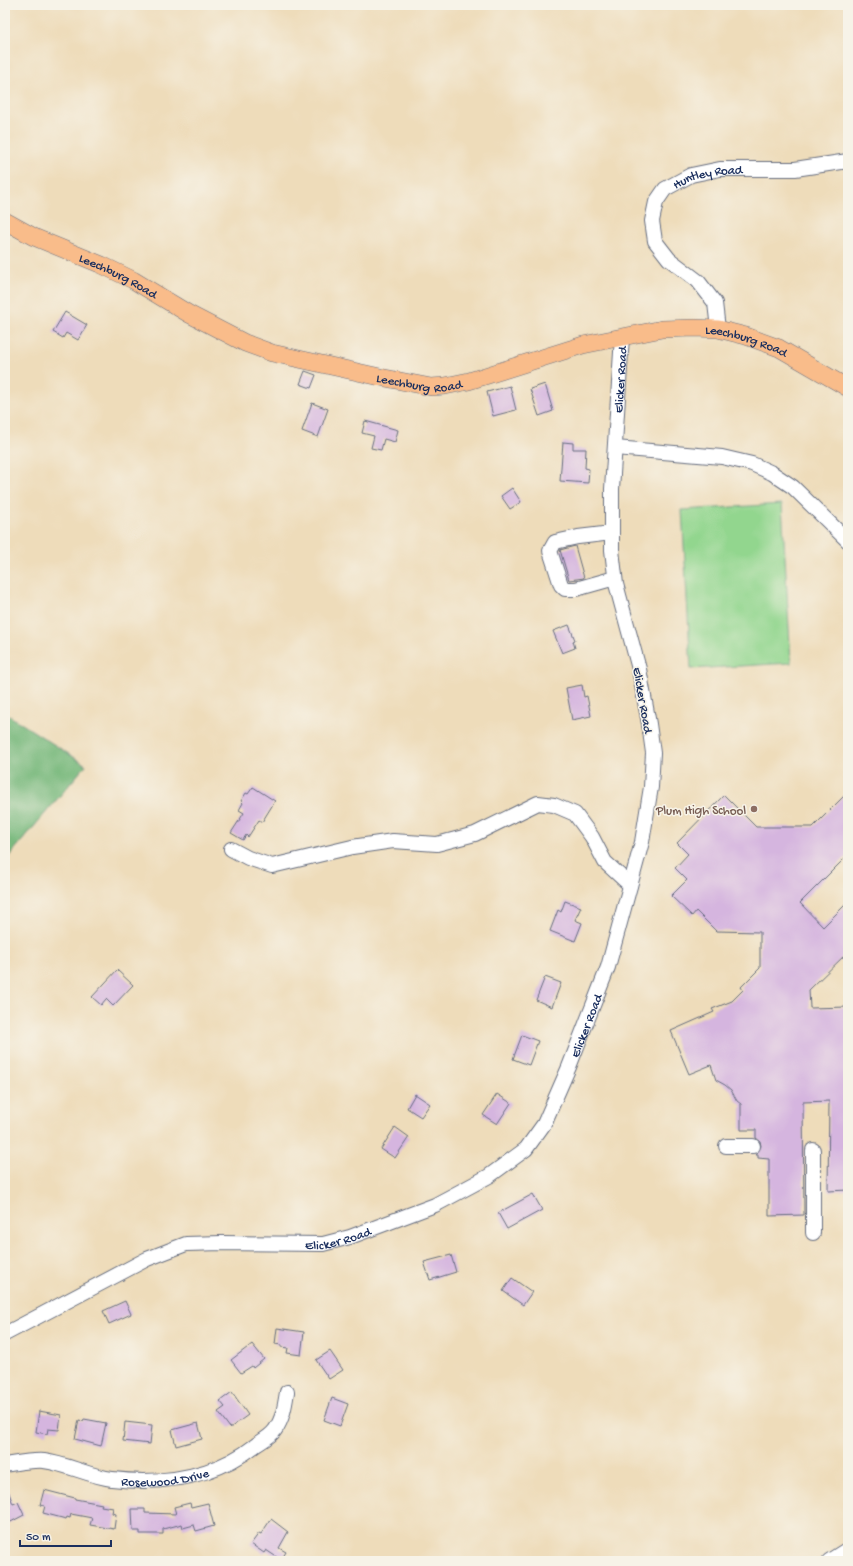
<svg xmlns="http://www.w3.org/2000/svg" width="853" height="1566" font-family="'Gochi Hand',sans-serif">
  <rect width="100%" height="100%" fill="#f7f3e8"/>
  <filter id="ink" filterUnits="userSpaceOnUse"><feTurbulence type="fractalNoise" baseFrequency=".025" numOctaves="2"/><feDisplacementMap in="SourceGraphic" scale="8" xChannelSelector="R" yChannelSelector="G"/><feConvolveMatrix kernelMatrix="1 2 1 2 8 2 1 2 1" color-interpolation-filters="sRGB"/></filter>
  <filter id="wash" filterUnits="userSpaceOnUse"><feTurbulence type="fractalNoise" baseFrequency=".012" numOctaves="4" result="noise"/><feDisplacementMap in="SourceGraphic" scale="16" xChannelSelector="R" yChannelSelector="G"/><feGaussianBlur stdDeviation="0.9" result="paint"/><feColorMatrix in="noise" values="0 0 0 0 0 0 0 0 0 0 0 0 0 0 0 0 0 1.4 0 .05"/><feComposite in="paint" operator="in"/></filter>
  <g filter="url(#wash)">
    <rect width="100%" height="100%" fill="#eedcba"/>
    <path fill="#92d68e" stroke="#568276" d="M782,504l9,159 -100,6 -9,-159z"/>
    <path fill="#75b779" stroke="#48736c" d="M5,713l81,52 -81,96z"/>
    <g id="blocks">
      <path fill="#d5b5df" d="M65,312l22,13 -9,15 -12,-7 -3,5 -10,-6z
        M305,371l11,4 -5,13 -11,-4z
        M545,384l8,27 -14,5 -9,-27z
        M510,386l6,24 -23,6 -6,-24z
        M312,403l16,6 -10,28 -16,-6z
        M365,421l33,9 -3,12 -11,-3 -3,11 -10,-2 3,-12 -12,-3z
        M563,442l10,1v6h13l-1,19 4,1 -1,14 -28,-2z
        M512,488l9,14 -11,7 -9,-13z
        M575,546l9,32 -15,2 -9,-30z
        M569,625l6,15 -2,1 2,7 -13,5 -9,-22z
        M582,685l2,12 3,-1 4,20 -19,4 -6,-32z
        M253,787l22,14 -13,21 -3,-2 -11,17 -2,-2 -3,5 -12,-7 13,-20 -5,-3 4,-7 -2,-2 5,-8 2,1z
        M848,792v63l-48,48 23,24 25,-25v50l-39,38 1,18 38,-1v183l-20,1 1,-90 -26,1 1,113 -35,1v-57l-11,-1v-3h-2l5,-9 -1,-5 -4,-3v-8h-15v-26l-4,-3 -6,-11 -6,-5 -9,-5 -5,-15 -22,9 -18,-43 43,-19 -2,-3 20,-8 11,-11 -2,-3 19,-19v-36l-44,-1 -20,-20 -4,5 -21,-20 16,-16 -12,-12 13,-14 -11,-11 47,-48 32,32h57z
        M565,901l16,6 -6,13 7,3 -7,18 -25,-10 8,-21 3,2z
        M117,970l16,15 -20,21 -7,-7 -5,6 -9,-8z
        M545,977l16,6 -9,24 -16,-7z
        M522,1035l16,6 -9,24 -16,-6z
        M415,1094l15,10 -9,13 -14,-9z
        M497,1094l14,9 -14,21 -14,-9z
        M395,1127l14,10 -14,21 -14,-9z
        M533,1194l9,16 -35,19 -9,-16z
        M451,1255l5,17 -26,8 -6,-18z
        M512,1278l20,14 -9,13 -20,-14z
        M125,1301l6,13 -22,10 -6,-13z
        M277,1328l27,4 -3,23 -14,-2 1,-5 -7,-1v-2l-6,-1z
        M252,1344l12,15 -11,9 -1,-2 -11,7 -10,-13z
        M330,1351l13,19 -14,9 -13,-19z
        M232,1392l16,23 -18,13 -12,-16 7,-5 -5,-6z
        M332,1398l16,6 -8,22 -16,-6z
        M39,1411l22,4 -2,15 -11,-1 -1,5 -11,-2z
        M84,1419l22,4 -5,23 -26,-7 4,-19 4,1z
        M125,1422l27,3 -2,19 -27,-3z
        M198,1423l4,16 -26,7 -4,-16z
        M6,1485l7,19 5,-2 6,13 -19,10v-39z
        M44,1490l31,8v1l27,5 -1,2 12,2 -1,5 4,1 -2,15 -24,-4 2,-7 -21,-4 -1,4 -3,-1 -1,2 -23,-6 2,-7 -5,-1z
        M190,1503l1,4 17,-4 6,23 -18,5 -2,-6 -11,3 -1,-4 -19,5v5h-23v-3h-7l-1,-22h13v4l31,1 -2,-7z
        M271,1519l17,13 -9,16 7,4 -5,8 -15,-10 -2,3 -13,-9 8,-11 2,1z"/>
    </g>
  </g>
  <g filter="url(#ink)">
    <use href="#blocks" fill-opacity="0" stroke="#656c7e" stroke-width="1"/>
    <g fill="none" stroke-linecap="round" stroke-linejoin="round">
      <g stroke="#656c7e" stroke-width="16">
        <g id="minor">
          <path id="s1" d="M718,329l-3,-26 -17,-22 -29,-22 -14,-18 -3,-20 4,-19 9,-13 26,-14 29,-6h75l53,-8"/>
          <path d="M615,448l107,9 30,7 20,9 21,14 55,54"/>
          <path d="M612,533l-34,4 -23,5 -5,9 11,34 4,4h11l39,-11"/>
          <path d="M231,849l17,9 24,8 80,-19 41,-6 44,3 38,-10 63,-31 16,2 21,9 17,23 13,25 25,23"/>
          <path d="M726,1146h27"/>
          <path d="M813,1233v-83"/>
          <path id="s2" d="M5,1334l142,-75 39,-15 36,-1 101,1 27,-7 85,-32 54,-29 37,-27 18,-25 25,-57 39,-100 34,-125 9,-55 2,-34 -4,-29 -10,-55 -23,-85 -4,-34v-61l10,-152"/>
          <path id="s3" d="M5,1465c13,-2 26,-5 39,-4 23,3 45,15 68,18 52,6 102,-1 144,-34 6,-4 15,-9 19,-15 8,-11 10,-25 12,-38"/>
          <path d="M829,1561l19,-12"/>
        </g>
      </g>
      <g stroke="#656c7e" stroke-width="18">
        <g id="major">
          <path id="s4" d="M5,221l29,16 68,28 31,15 56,34 56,29 27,10 108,24 51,10 14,-1 24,-5 114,-36 79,-16 33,-1 23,1 28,7 33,12 69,40"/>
        </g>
      </g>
      <use href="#minor" stroke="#fff" stroke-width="14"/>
      <use href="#major" stroke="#f9bc8a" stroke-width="17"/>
    </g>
  </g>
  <circle fill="#8d6e63" stroke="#f7f3e8" stroke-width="1.5" cx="754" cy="809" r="4"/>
  <g text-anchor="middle" stroke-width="3" stroke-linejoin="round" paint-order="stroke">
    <g font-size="13" fill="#1b2f5e" stroke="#f7f3e8">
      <text dy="5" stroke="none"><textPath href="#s1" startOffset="214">Huntley Road</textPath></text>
      <text dy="5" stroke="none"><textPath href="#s4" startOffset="126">Leechburg Road</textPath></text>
      <text dy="5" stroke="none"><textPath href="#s4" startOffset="786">Leechburg Road</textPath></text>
      <text dy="5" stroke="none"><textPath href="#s4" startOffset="449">Leechburg Road</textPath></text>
      <text dy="5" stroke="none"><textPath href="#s2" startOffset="1363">Elicker Road</textPath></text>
      <text transform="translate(644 700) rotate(80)" y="5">Elicker Road</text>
      <text dy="5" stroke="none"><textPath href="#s2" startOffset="703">Elicker Road</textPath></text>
      <text dy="5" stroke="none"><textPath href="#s2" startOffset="355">Elicker Road</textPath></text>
      <text dy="5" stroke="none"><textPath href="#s3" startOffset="163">Rosewood Drive</textPath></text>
    </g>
    <g font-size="13" fill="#785e54" stroke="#f7f3e8" text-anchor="end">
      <text x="746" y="814">Plum High School</text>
    </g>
  </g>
  <rect width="853" height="1566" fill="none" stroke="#f7f3e8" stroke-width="20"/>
  <path d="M20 1540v6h91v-6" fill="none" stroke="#1b2f5e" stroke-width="2"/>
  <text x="26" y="1540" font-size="12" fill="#1b2f5e" stroke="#f7f3e8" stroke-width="3" paint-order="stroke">50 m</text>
</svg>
